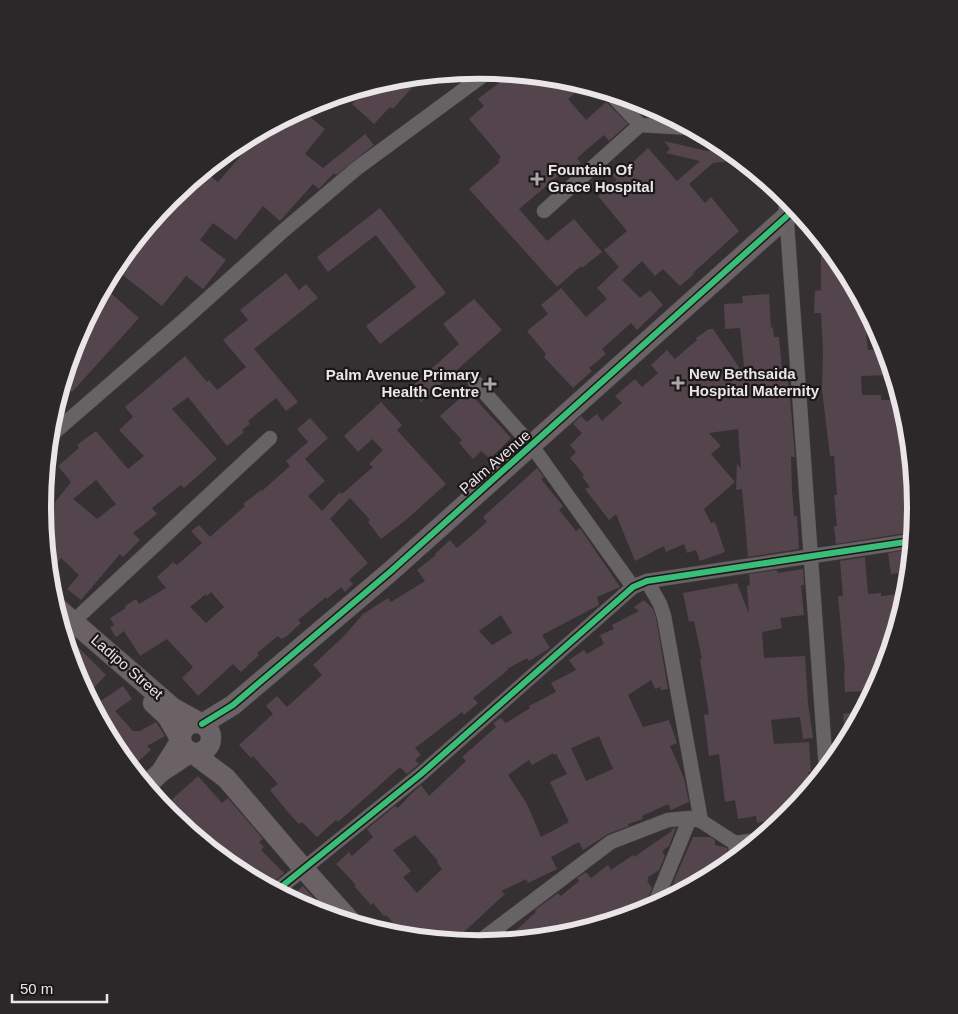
<svg xmlns="http://www.w3.org/2000/svg" width="958" height="1014" font-family="Arial,sans-serif">
  <rect width="100%" height="100%" fill="#353133"/>
  <path fill="#54444c" fill-rule="evenodd" d="M514,74l50,5 20,6 -16,14 18,21 20,-18 22,22 -19,17 -5,-6 -27,23 4,5 -15,12 -3,-3 -44,37 28,32 27,-22 28,33 -20,16 -1,-2 -24,21 -88,-98 31,-27 -2,-2 3,-3 -32,-38 15,-13 -6,-7 26,-20 2,3z
    M408,77l7,7 -22,25 -3,-2 -16,17 -22,-20 16,-17 26,-8z
    M301,110l24,19 -20,25 18,14 42,-34 9,11 -38,30 -2,-2 -15,16 -6,-5 -33,37 -17,-15 -27,34 -23,-17 -13,17 26,20 -23,29 -17,-13 -24,30 -48,-38 57,-70 32,-27 15,11 39,-45 -3,-2z
    M664,141l43,10 20,-2 14,11 -28,3 -24,21 16,19 6,-6 28,34 -46,42 1,1 -14,12 -17,-17 -8,7 -13,-15 -20,19 18,18 10,-8 13,15 -26,25 -6,-7 -29,26 4,5 -17,14 3,3 -19,17 -29,-31 2,-3 -19,-23 21,-17 -7,-9 20,-17 25,29 21,-18 -10,-11 22,-21 -15,-17 23,-19 -29,-35 19,-16 -5,-5 16,-13 2,3 18,-17 29,33 23,-20 -34,-8 4,-4z
    M380,208l66,85 -66,51 -14,-18 50,-39 -40,-52 -48,37 -11,-15z
    M832,255l2,7h6l2,3 21,40 5,45 17,-1 8,26 -32,1 1,19h19v5h20l3,13 -1,24h6v37l3,-1 4,34 -1,10h-10l1,16 -70,11 -2,-18h3l-3,-31h3l-3,-39h-4l-8,-66 1,-39 -2,-38h-7l1,-22 6,-1v-34z
    M286,273l13,17 7,-6 12,14 -64,51 44,53 -12,9 -10,-13 -28,23 2,3 -8,6 2,2 -17,14 -39,-49 -16,12 45,50 -33,29 -3,-3 -29,23 5,6 -24,19 7,7 -17,17 -3,-3 -39,46 -14,-11 12,-14 -18,-17 -6,7 -7,-5 -6,-53 1,-9 9,8 19,-24 -13,-16 21,-18 -2,-3 19,-14 32,38 16,-13 -25,-26 14,-13 -8,-10 60,-51 22,26 2,-2 8,10 29,-23 -23,-27 25,-20 -8,-10zM96,480l20,24 -19,15 -24,-20z
    M104,287l35,31 -67,74 -9,-9 13,-43z
    M769,294l2,34 2,-1 1,10h5l4,42h4l2,7 6,71h-4l1,32 2,27h3l2,33 -51,8 -6,-68 -6,1 1,-26 4,5 -3,-40 -29,4 12,13 -10,8 24,28 -31,27 7,14 4,-1 10,30 -25,9 -4,-11 -9,3 -3,-9 -18,8 -2,-6 -29,15 -19,-47 -7,6 -24,-31 5,-2 -8,-11 2,-1 -14,-17 6,-6 -6,-7 12,-12 -9,-9 8,-8 6,6 10,-8 5,7 20,-18 -7,-7 20,-17 7,8 16,-14 -7,-8 16,-15 8,9 22,-19 -1,-2 13,-9h4l32,47 -5,-48 -15,1 -1,-25 19,-1 -1,-7z
    M474,299l28,31 -81,72 -12,-13 50,-45 -16,-20z
    M468,391l43,47 -21,21 -9,-8 -8,8 -14,-16 3,-3 -22,-24z
    M381,402l21,23 -5,5 49,54 -39,35 -26,20 -13,-17 2,-2 -20,-22 -20,21 38,44 -19,17 4,4 -8,8 -4,-5 -14,12 -1,-2 -28,23 3,3 -14,13 -6,3 -3,-3 -21,17 2,2 -18,17 -8,-8 -35,32 -16,-18 11,-11 -26,-28 -27,17 -16,-25 -8,6 -6,-9 4,-3 -4,-7 16,-10 -1,-2 11,-7 3,5 27,-16 -9,-11 16,-15 4,3 25,-22 -11,-12 8,-6 11,12 35,-31 -2,-2 18,-14 1,1 28,-25 -4,-5 22,-19 -11,-13 13,-11 18,20 -23,21 20,22 -17,15 14,15 18,-19 2,2 31,-27 -4,-3 14,-14 -11,-11 -14,13 -14,-16zM211,592l13,15 -18,16 -16,-16 16,-13 1,2z
    M537,468l7,9 -3,2 22,27 -4,4 17,21 4,-3 40,59 -23,10 2,8 -57,30 8,13 -21,13 -2,-3 -20,11 1,1 -35,28 5,5 -14,12 -2,-3 -47,36 6,7 -6,5 4,4 -12,10 -7,-7 -62,55 -2,-2 -19,17 -15,-15 -3,2 -12,-13 -17,-21 8,-6 -25,-28 -2,2 -12,-13 34,-31 -7,-8 11,-10 10,11 35,-32 -9,-10 32,-30 18,-21 25,-16 3,4 34,-21 -8,-11 19,-15 -1,-1 15,-14 7,8 30,-26 -4,-5zM501,615l11,18 -20,12 -13,-14z
    M908,550l1,4h2l-2,18 -18,2 -3,-21z
    M865,557l3,37 13,-1v3l26,-3 -24,80 -12,1 2,17 -28,1 -1,-21h1l-7,-75h5l-3,-35z
    M803,569l1,16h-3l3,30 -24,3 2,10 -20,4 2,26 41,-2 3,47 5,35 -10,1 -3,-22 -29,3 3,24 35,-2 2,30h-3l3,15 -24,29 -19,16 -1,-11 -10,2 -1,-7 -18,3 -3,-19 -10,2 -6,-48 -10,2 -5,-41 5,-1 -9,-55h2l-8,-38 -5,1 -6,-29 54,-10 12,31 -2,-28 3,-1 -1,-11 28,-4 1,3z
    M644,600l9,9 3,9 12,71 -7,1 -1,-3 -5,2 -4,-9 -23,15 15,32 26,-7 8,23 -7,3 14,32 5,24 -18,8 -3,-6 -26,12 1,3 -15,5 1,2 -21,8 -25,16 -4,-8 -28,15 6,12 -29,14 -2,-4 -25,12 4,3 -51,47 -49,-5 -19,-21 -2,1 -11,-13 -2,2 -17,-19 2,-1 -20,-21 13,-12 3,4 21,-19 -6,-8 28,-23 3,2 13,-14 10,-9 8,11 37,-35 -4,-4 34,-30 -3,-4 8,-5 5,5 24,-15 -1,-2 27,-14 -5,-9 25,-13 -7,-10 15,-10 3,4 17,-10 -4,-9 14,-6 -2,-4 27,-14 -5,-4zM599,736l14,33 -27,12 -15,-33zM553,753l1,2 2,-1 11,20 -17,8 19,40 -28,15 -14,-33 -19,-29 21,-15 3,5zM415,835l23,26 -1,1 5,7 -25,24 -14,-16 8,-6 -18,-21z
    M75,644l31,31 -19,20 -11,-21 -8,-24z
    M123,686l9,13 -17,12 18,20h7l16,-9 9,14 -18,10 4,4 -18,16 -19,-20 -8,-15 7,-7 -17,-20z
    M862,711l-6,13 -10,17 -3,-27z
    M198,776l24,27 6,-5 35,41 -4,3 5,5 -3,3 23,23 -16,14 -32,-17 -46,-38 -23,-28z
    M676,828l-7,18 -7,5 3,5 -6,14 -12,8 2,2 -2,1 5,7 -6,16 -8,5 2,3 -76,23 -71,7 14,-11 4,4 25,-23 -1,-2 23,-17 3,3 18,-15 -2,-3 9,-6 5,6 17,-13 3,5 22,-15 1,2 38,-26 -1,-2z
    M693,837h17l5,3v5l12,3 3,15 -9,7 -50,27 5,-15 -4,3z
    M303,886l26,29 -24,-9 -11,-12z"/>
  <g fill="none" stroke-linecap="round" stroke-linejoin="round">
    <g stroke="#524e50" stroke-width="15">
      <path id="street" d="M610,93l30,32 52,3
        M785,196l41,573
        M544,211l96,-86
        M475,382l57,64 101,141
        M49,437l135,-117 99,-89 73,-62 133,-98
        M647,581l13,23 4,12 37,205
        M63,631l207,-193
        M735,843l2,15
        M276,891l145,-117 212,-187 14,-6 265,-40
        M654,906l36,-88
        M477,943l134,-101 57,-22 22,-2 11,3 34,22 23,-3"/>
    </g>
    <g stroke="#524e50" stroke-width="21">
      <path id="secondary" d="M55,606l118,102 29,16 31,-19 158,-134 405,-363
        M181 738a15 15 0 1 1 30 0a15 15 0 1 1-30 0Z
        M161,772l30,-20 35,26 77,90 49,55
        M146,786l15,-14 20,-32 -14,-24 -14,-13"/>
    </g>
    <use href="#street" stroke="#676365" stroke-width="14"/>
    <use href="#secondary" stroke="#6b6266" stroke-width="20"/>
    <g stroke="#1c1819" stroke-width="9">
      <path id="cycleway" d="M202,724l31,-19 158,-134 405,-363
        M276,891l145,-117 212,-187 14,-6 265,-40"/>
    </g>
    <use href="#cycleway" stroke="#3abd76" stroke-width="6"/>
  </g>
  <g fill="#aba6a8" stroke="#1c1819" stroke-width="2">
    <path d="M534.5 171.5h5v5h5v5h-5v5h-5v-5h-5v-5h5z"/>
    <path d="M675.5 375.5h5v5h5v5h-5v5h-5v-5h-5v-5h5z"/>
    <path d="M487.5 376.5h5v5h5v5h-5v5h-5v-5h-5v-5h5z"/>
  </g>
  <g text-anchor="middle" stroke-width="4.5" stroke-linejoin="round" paint-order="stroke">
    <g font-size="15" font-weight="bold" fill="#eae5e7" stroke="#1c1819" text-anchor="start">
      <text x="548" y="175">Fountain Of<tspan x="548" dy="17">Grace Hospital</tspan></text>
      <text x="689" y="379">New Bethsaida<tspan x="689" dy="17">Hospital Maternity</tspan></text>
      <text x="479" y="380" text-anchor="end">Palm Avenue Primary<tspan x="479" dy="17">Health Centre</tspan></text>
    </g>
    <g font-size="15" fill="#eae5e7" stroke="#1c1819">
      <text transform="translate(495 462) rotate(-41)" y="5">Palm Avenue</text>
      <text transform="translate(127 667) rotate(41)" y="5">Ladipo Street</text>
    </g>
  </g>
  <path d="M0 0H958V1014H0ZM51 507a428 428 0 1 1 856 0a428 428 0 1 1-856 0Z" fill="#2c2829" fill-rule="evenodd"/>
  <path fill="none" stroke="#eae5e7" stroke-width="6" d="M51 507a428 428 0 1 1 856 0a428 428 0 1 1-856 0Z"/>
  <path d="M12 994v8h95v-8" fill="none" stroke="#eae5e7" stroke-width="2.5"/>
  <text x="20" y="994" font-size="15" fill="#eae5e7" stroke="#1c1819" stroke-width="4" paint-order="stroke">50 m</text>
</svg>
